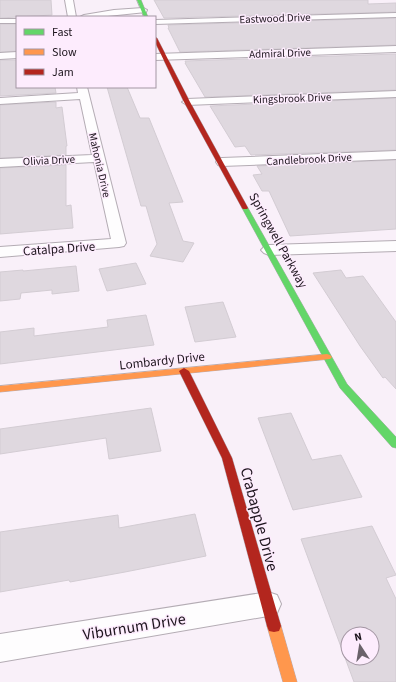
<svg xmlns="http://www.w3.org/2000/svg" width="396" height="682" font-family="'Source Sans 3',sans-serif">
  <rect width="100%" height="100%" fill="#f9f0f9"/>
  <path fill="#dfd8df" stroke="#d3ccd3" fill-rule="evenodd" d="M0,0h51l1,15 -52,3z
    M154,0h214v4l28,-1v9l-232,6z
    M396,18v27l-216,7 -12,-24h1l-1,-3z
    M0,24h17v27l-17,1z
    M396,54v36l-191,7 -20,-34h1l-1,-2z
    M0,60h17v27h38l1,6 -56,3z
    M107,87h20l13,31h9l34,84 -14,1 14,38 11,2 -11,19 -33,-6 7,-12 -11,-38h-5z
    M396,98v52l-145,5 -6,-9 -10,1 -25,-41z
    M56,102v6l6,-1 5,39h-1v9l-66,3v-53z
    M396,160v69l-106,7 -21,-45h-7l-9,-16 9,-1 -5,-8z
    M66,165v41l5,-1 2,23 -73,6v-66z
    M136,263l10,21 -39,7 -8,-22z
    M76,266l3,25 -27,3v-4l-31,3 -1,6 -20,2v-29l23,-2v1z
    M341,270l5,8 17,-2 33,46v67l-11,-12 -2,1 -23,-32 -47,-73z
    M223,302l13,35 -41,5 -10,-35z
    M146,315l8,30 -154,19v-32l34,-4v8l74,-9 -1,-7z
    M151,408l10,43 -52,8 -3,-21 -106,16v-25z
    M291,413l21,47 29,-5 21,42 -69,13 -35,-92z
    M195,514l11,42 -81,16 -55,10 -1,-2 -69,12v-60l118,-17 1,13z
    M372,526l24,49 -10,3 10,21v83h-42l-53,-143zM348,634h24v24h-24z"/>
  <g fill="none" stroke-linecap="round" stroke-linejoin="round">
    <g stroke="#b4acb4" stroke-width="2">
      <path id="street" d="M65,0h8l3,17h-8z
        M143,8l4,2 -1,2 -48,5h-18l4,-2 30,-5z
        M396,13v4l-241,7v-4z
        M0,19h17v4h-17z
        M396,46v6l-241,8v-6z
        M17,52v6l-17,1v-6z
        M77,87h10l39,156 -2,3 -5,1 -119,10v-10l111,-8 -17,-77 -94,5v-8l92,-4 -12,-56 -80,5v-6l78,-5z
        M396,91v6l-209,8 -5,-3 5,-3z
        M396,151v8l-174,7 -4,-1 -2,-3 2,-3 4,-1z
        M396,241v10l-127,4 -5,-2 -3,-3 3,-3 5,-2z
        M268,592l9,3 4,9 -4,9 -9,3 -268,46v-28z"/>
    </g>
    <g stroke="#b4acb4" stroke-width="1">
      <path id="fast" d="M137,0h4l7,17h-4z
        M245,206l3,2 99,176 49,53v11l-4,-1 -52,-59 -98,-180z"/>
    </g>
    <g stroke="#b4acb4" stroke-width="1">
      <path id="slow" d="M327,354l3,1 2,2 -2,2 -330,33v-6z
        M274,620l5,1 2,5 16,56h-14l-16,-56 2,-5z"/>
    </g>
    <g stroke="#b4acb4" stroke-width="1">
      <path id="jam" d="M155,37l2,1 33,64 58,106 -1,1h-4l-1,-1 -58,-106 -29,-60z
        M184,368l5,3 43,87 49,168 -2,5 -5,1 -5,-1 -2,-5 -45,-168 -43,-87z"/>
    </g>
    <use href="#street" fill="#fefdfe" fill-rule="evenodd"/>
    <use href="#fast" fill="#63d668" fill-rule="evenodd"/>
    <use href="#slow" fill="#ff974d" fill-rule="evenodd"/>
    <use href="#jam" fill="#b3261e" fill-rule="evenodd"/>
  </g>
  <g text-anchor="middle" stroke-width="3" stroke-linejoin="round" paint-order="stroke">
    <g font-size="11" fill="#1d151d" stroke="#fdecfd">
      <text transform="translate(275 18) rotate(-2)" y="4">Eastwood Drive</text>
      <text transform="translate(280 53) rotate(-2)" y="4">Admiral Drive</text>
      <text transform="translate(292 98) rotate(-2)" y="4">Kingsbrook Drive</text>
      <text transform="translate(309 159) rotate(-3)" y="4">Candlebrook Drive</text>
      <text transform="translate(49 160) rotate(-3)" y="4">Olivia Drive</text>
      <text transform="translate(100 165) rotate(77)" y="4">Mahonia Drive</text>
    </g>
    <g font-size="13" fill="#1d151d" stroke="#fdecfd">
      <text transform="translate(279 240) rotate(61)" y="5">Springwell Parkway</text>
      <text transform="translate(59 248) rotate(-4)" y="5">Catalpa Drive</text>
      <text transform="translate(162 360) rotate(-6)" y="5">Lombardy Drive</text>
    </g>
    <g font-size="16" fill="#1d151d" stroke="#fdecfd">
      <text transform="translate(260 519) rotate(75)" y="6">Crabapple Drive</text>
      <text transform="translate(134 626) rotate(-9)" y="6">Viburnum Drive</text>
    </g>
  </g>
  <rect x="16" y="16" width="140" height="72" fill="#fdecfd" stroke="#a396a3"/>
  <rect x="24" y="29" width="20" height="6" fill="#63d668" stroke="#a396a3"/>
  <text x="52" y="36" font-size="12" fill="#1d151d">Fast</text>
  <rect x="24" y="49" width="20" height="6" fill="#ff974d" stroke="#a396a3"/>
  <text x="52" y="56" font-size="12" fill="#1d151d">Slow</text>
  <rect x="24" y="69" width="20" height="6" fill="#b3261e" stroke="#a396a3"/>
  <text x="52" y="76" font-size="12" fill="#1d151d">Jam</text>
  <g transform="translate(360 646) rotate(348)"><circle r="19" fill="#fdecfd" stroke="#a396a3"/>
  <path d="M0-3L7 15L0 10L-7 15Z" fill="#6a626a"/>
  <text y="-6" font-size="11" font-weight="bold" text-anchor="middle" fill="#1d151d">N</text>
  </g>
</svg>
